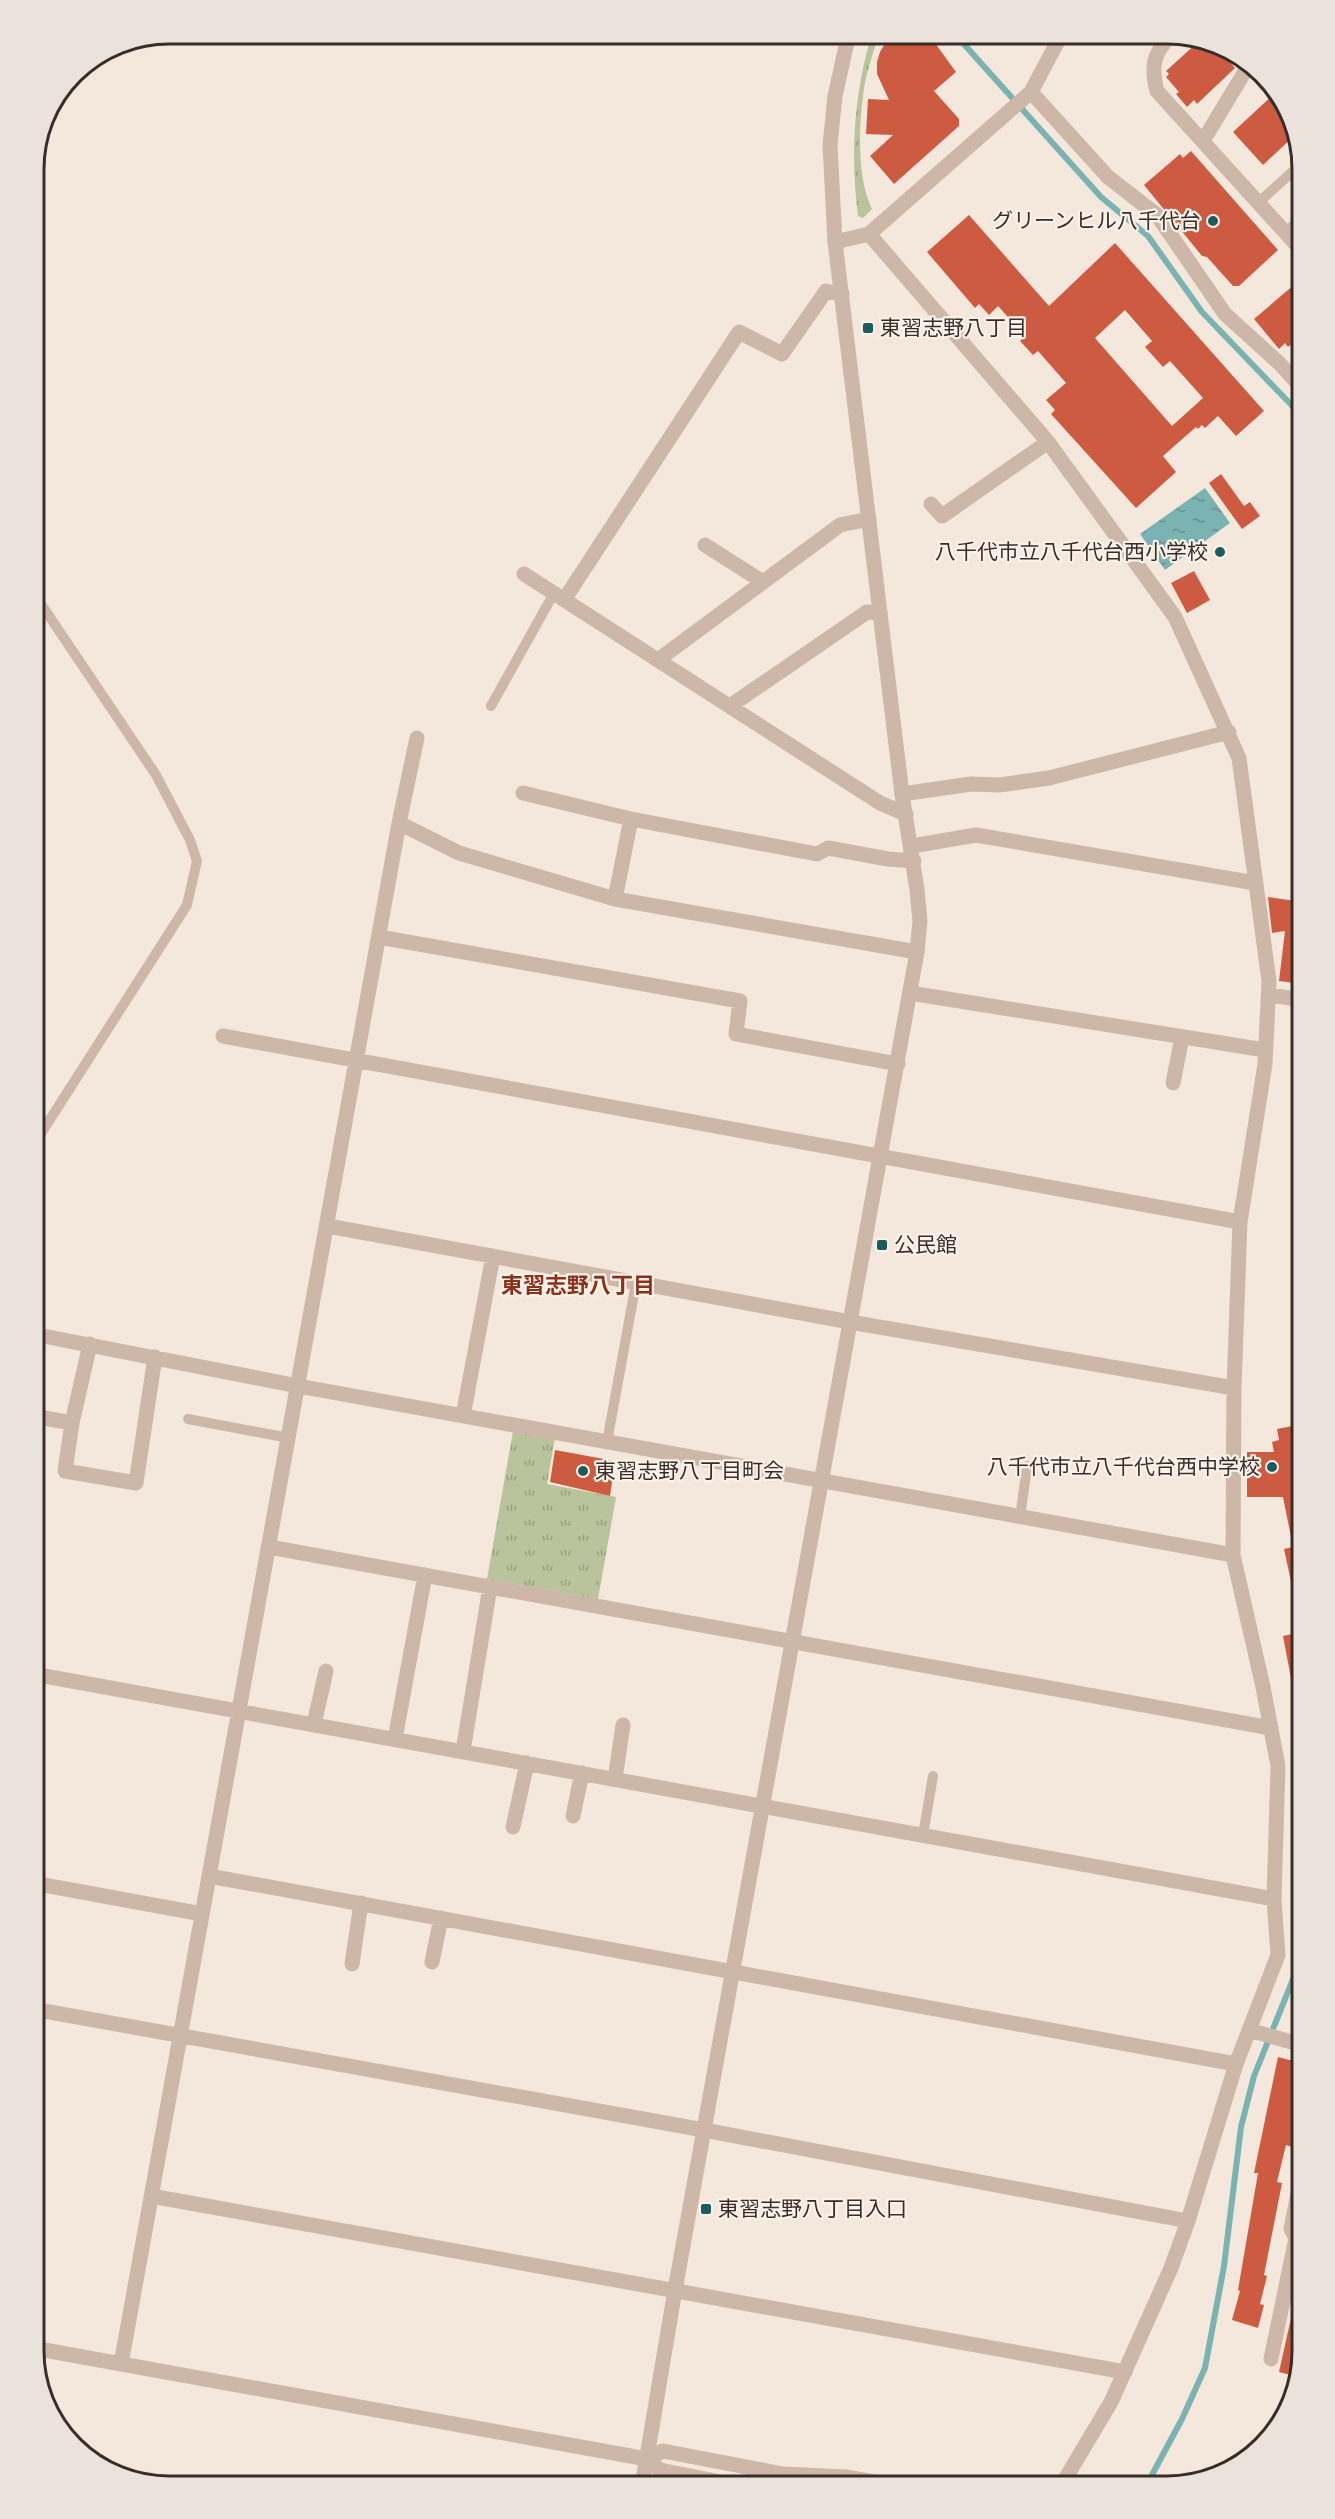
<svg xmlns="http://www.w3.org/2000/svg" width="1335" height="2519" font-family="Montserrat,'Noto Sans JP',sans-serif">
  <defs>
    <pattern id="grass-tufts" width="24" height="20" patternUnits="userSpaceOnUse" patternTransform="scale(1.5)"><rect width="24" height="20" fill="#b9c49c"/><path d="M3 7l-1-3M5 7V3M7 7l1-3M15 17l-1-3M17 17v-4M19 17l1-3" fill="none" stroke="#97a07f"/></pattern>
    <pattern id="water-ripples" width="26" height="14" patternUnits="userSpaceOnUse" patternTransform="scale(1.5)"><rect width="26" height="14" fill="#7ab3b2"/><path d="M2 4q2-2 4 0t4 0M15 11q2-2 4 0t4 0" fill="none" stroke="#659291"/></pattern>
  </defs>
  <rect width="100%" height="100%" fill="#f4e8dd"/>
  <path fill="url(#grass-tufts)" d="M872,33h7c-5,18 -12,37 -15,55 -5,36 -8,88 8,121l-9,9 -5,-2c-8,-63 -4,-122 14,-183z
    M513,1431l42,7 -8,46 69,13 -18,102 -111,-20z"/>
  <path fill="url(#water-ripples)" d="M1205,488l25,35 -65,47 -25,-36z"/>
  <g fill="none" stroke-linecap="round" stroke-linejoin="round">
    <path stroke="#7ab3b2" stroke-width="6" d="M954,33l147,164 47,39 54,76 100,104
      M1146,2486l36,-67 23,-51 19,-102 17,-139 13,-51 48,-119"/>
  </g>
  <path fill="#cd5b42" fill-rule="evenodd" d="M902,33h17l8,3 8,7 21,29 -22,19 25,28v7l-65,58 -24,-28 23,-21 -27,-1 2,-35 21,1 -12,-26v-12l3,-10 6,-10z
    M1198,42l33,12 -4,5 8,9 -38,36 -3,-4 -7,7 -11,-13 3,-2 -13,-15 3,-3 -3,-3z
    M1274,94l18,22 3,19 -32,30 -30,-33z
    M1191,151l87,99 -39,36h-6l-26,-29 -5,-1 -58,-71 36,-31 3,4z
    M969,215l80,91 66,-63 149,168 -28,25 -18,-20 -13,12 -3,-3 -4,4 -2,-2 -33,29 13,16 -40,36 -85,-94 4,-4 -9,-10 20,-17 -28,-32 -5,4 -13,-14 5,-5 -27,-30 -9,9 -10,-11 -4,4 -48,-56zM1125,310l27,31 -7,6 18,20 7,-6 33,37 -31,28 -77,-88z
    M1302,278v57l-14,12 -3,-4 -6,6 -25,-30z
    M1221,474l23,32 6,-4 10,14 -18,13 -33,-46z
    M1194,571l16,29 -23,13 -16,-30z
    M1268,897l34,5v82l-23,-3 6,-50 -13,2z
    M1302,1424v175l-7,1 -11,-51 9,-2 -10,-50h-36v-45h27l-2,-10 7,-2 -2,-11z
    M555,1450l60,11 -5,35 -60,-14z
    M1302,1632v62h-8l-11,-58z
    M1278,2057l19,5 -1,6 6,1v81l-16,-5 -9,37 5,1 -18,92 3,1 -7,28 4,1 -6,23 -26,-8 8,-29 -2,-1 20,-117h-4z
    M1295,2300l7,1v50l-8,25 -15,-4z"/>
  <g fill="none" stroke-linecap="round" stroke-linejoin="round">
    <path stroke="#cdb7a8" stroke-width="10" d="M1259,202l42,-38
      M1286,232l16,-15
      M491,706l63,-113
      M33,1146l154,-241 10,-44 -7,-21 -34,-65 -123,-183
      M188,1419l101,19
      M607,1442l29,-159
      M1020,1518l7,-52
      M923,1835l10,-59"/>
    <path stroke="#cdb7a8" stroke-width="15" d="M1173,33c-19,19 -23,32 -16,58l145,160
      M1031,92l77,85 49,38 68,99 54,49 23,25
      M1203,141l47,-78
      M869,234l179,208 127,175 64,141 30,223 -4,83 -25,158 -6,166 -1,167 30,132 15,79 -4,133 4,56 -42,109 -48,157 -17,47 -60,134 -50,84
      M835,242l34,-8 162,-142 28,-53 7,-6
      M931,504l11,12 106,-74
      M705,545l58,37
      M524,574l356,229 26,11
      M564,600l175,-268 43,22 44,-63 16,3
      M658,660l182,-135 29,-6
      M730,706l137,-94 13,1
      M523,793l108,26 186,35 11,-6 60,11 26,2
      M902,794l69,-10 28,1 50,-7 180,-46
      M399,823l60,30 156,46 302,53
      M912,846l64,-11 279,48
      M615,899l16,-80
      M379,937l361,64 -4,33 162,30
      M910,993l355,57
      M1270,995l32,5
      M223,1036l1017,186
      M1173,1083l9,-46
      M328,1226l522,96 384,66
      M33,1334l265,52 935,169
      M90,1344l-18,79 -7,48 71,12 19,-126
      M33,1416l39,7
      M463,1416l30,-160
      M269,1547l1002,181
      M33,1674l1241,225
      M314,1724l12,-53
      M395,1739l30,-164
      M463,1751l27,-164
      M615,1779l8,-54
      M573,1816l9,-43
      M513,1827l14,-64
      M209,1876l1027,188
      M33,1883l169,31
      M432,1962l9,-44
      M352,1964l9,-61
      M33,2009l671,121 484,91
      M1249,2030l53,15
      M151,2196l974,176
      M33,2348l614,111
      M1271,2359l25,-121 -5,-9 11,-56
      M121,2364l278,-1541 18,-85"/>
    <path stroke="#cdb7a8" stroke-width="15" d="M642,2486l33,-196 242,-1338 3,-31 -3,-31 -15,-96 -67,-552 -5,-97 5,-49 14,-63
      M741,2486l-81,-16 -13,-11 16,-8 120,23 63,3 51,9"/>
  </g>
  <g fill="#1b5d5e" stroke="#fbf2ea" stroke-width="2">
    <circle cx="1213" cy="221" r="6"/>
    <rect x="862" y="322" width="12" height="12" rx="3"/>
    <circle cx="1220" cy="552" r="6"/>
    <rect x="876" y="1239" width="12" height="12" rx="3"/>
    <circle cx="1272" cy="1467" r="6"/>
    <circle cx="583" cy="1471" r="6"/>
    <rect x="700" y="2203" width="12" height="12" rx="3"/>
  </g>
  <g text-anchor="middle" stroke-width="4.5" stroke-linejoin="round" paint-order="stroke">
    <g font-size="21" fill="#392d29" stroke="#fbf2ea" text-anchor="start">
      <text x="1201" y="228" text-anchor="end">グリーンヒル八千代台</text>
      <text x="880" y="335">東習志野八丁目</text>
      <text x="1208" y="559" text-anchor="end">八千代市立八千代台西小学校</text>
      <text x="894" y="1252">公民館</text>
      <text x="1260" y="1474" text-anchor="end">八千代市立八千代台西中学校</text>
      <text x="595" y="1478">東習志野八丁目町会</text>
      <text x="718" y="2216">東習志野八丁目入口</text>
    </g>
    <g font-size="22" font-weight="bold" fill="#8d311d" stroke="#fbf2ea">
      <text x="578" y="1293">東習志野八丁目</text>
    </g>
  </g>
  <path d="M0 0H1335V2519H0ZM169 44H1167A125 125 0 0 1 1292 169V2351A125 125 0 0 1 1167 2476H169A125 125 0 0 1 44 2351V169A125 125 0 0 1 169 44Z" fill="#ebe2db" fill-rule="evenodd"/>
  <path fill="none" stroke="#392d29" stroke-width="3" d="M169 44H1167A125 125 0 0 1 1292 169V2351A125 125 0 0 1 1167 2476H169A125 125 0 0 1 44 2351V169A125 125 0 0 1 169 44Z"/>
</svg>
